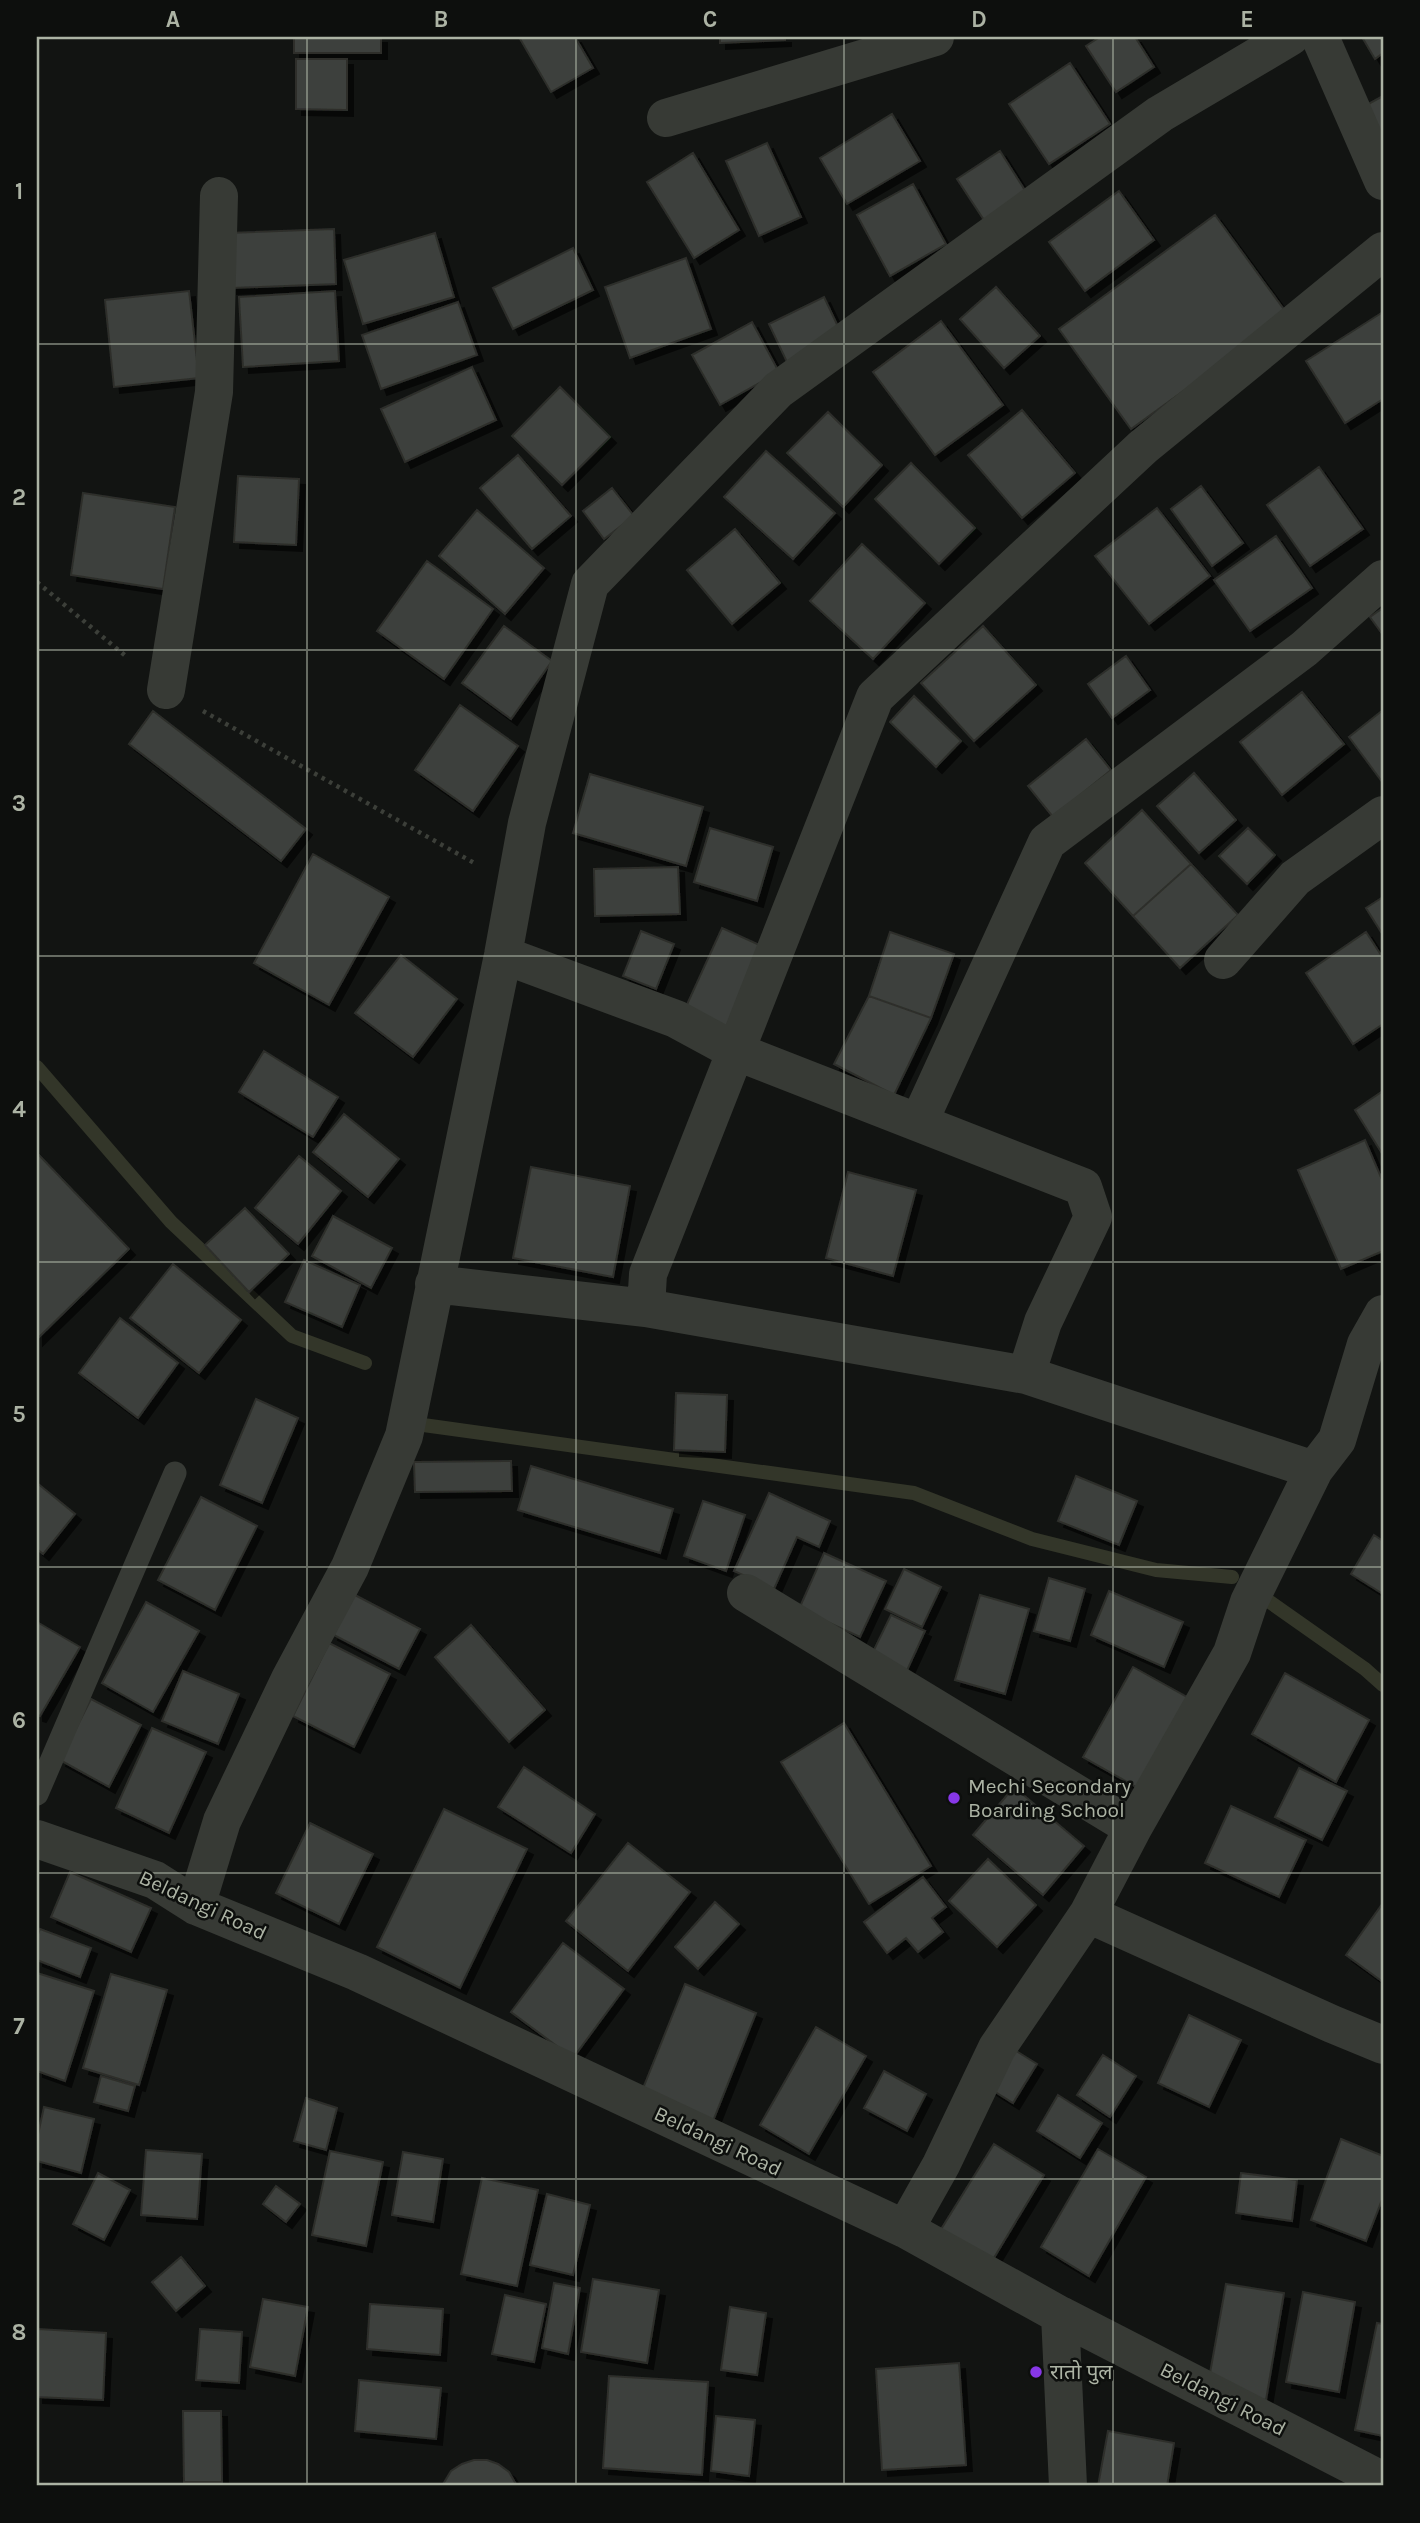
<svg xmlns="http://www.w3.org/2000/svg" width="1420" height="2523" font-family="Karla,'Noto Sans Devanagari',sans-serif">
  <defs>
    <filter id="shadow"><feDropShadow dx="6" dy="6" stdDeviation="0" flood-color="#0009"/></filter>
  </defs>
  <rect width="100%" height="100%" fill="#121412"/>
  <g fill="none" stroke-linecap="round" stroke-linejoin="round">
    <path stroke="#333629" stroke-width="14" d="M37,1067l134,155 121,114 73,27
      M409,1423l505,70 118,46 124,31 76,7
      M1267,1600l98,69 18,16"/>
  </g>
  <path fill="#3e413c" stroke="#2d2f2c" stroke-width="2" filter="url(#shadow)" d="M294,37h87v16h-87z
    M519,37h56l18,31 -42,24z
    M720,37h65v3l-65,3z
    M1100,37h35l19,30 -38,25 -30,-46z
    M1362,37h21v16l-8,6z
    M296,59h51v51l-51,-1z
    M1070,63l40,61 -61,40 -40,-60z
    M1383,96v65l-22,-53z
    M892,114l28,47 -73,43 -27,-46z
    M767,143l34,74 -42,19 -33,-75z
    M1000,151l26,41 -42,28 -27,-41z
    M693,153l46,77 -45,28 -47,-76z
    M913,184l33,60 -56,32 -33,-61z
    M1119,191l35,49 -69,51 -36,-49z
    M1215,215l73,100 -157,114 -72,-100z
    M334,229l2,55 -105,4 -2,-55z
    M435,233l19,64 -91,27 -19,-64z
    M573,248l20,42 -80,39 -20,-41z
    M686,258l25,71 -81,29 -25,-71z
    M996,287l44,49 -36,32 -44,-49z
    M189,291l10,87 -85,9 -9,-87z
    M335,291l4,70 -96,6 -4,-70z
    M824,297l18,38 -55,27 -18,-38z
    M458,302l19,53 -96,34 -19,-54z
    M1383,312v87l-38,24 -39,-62z
    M941,321l62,84 -68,50 -62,-83z
    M752,322l27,50 -59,33 -28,-50z
    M472,367l24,53 -91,42 -24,-53z
    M560,387l50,50 -48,48 -50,-49z
    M1022,410l53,63 -53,45 -54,-63z
    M828,412l54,53 -39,42 -56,-54z
    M766,451l69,62 -42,46 -69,-62z
    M518,455l53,61 -39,33 -52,-61z
    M911,463l64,65 -36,36 -64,-65z
    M1319,467l44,62 -53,37 -43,-61z
    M238,476l61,3 -3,66 -62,-3z
    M1201,486l42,57 -31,23 -41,-57z
    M612,488l22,28 -30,23 -21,-28z
    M83,493l92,14 -12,82 -92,-14z
    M1157,508l53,68 -61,48 -54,-68z
    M477,510l67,58 -39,46 -66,-58z
    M735,529l45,54 -48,41 -45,-54z
    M1276,536l36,52 -62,43 -36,-51z
    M862,544l63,59 -52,56 -63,-58z
    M427,561l66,48 -49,70 -67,-48z
    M1383,608v27l-13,-18z
    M504,626l48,35 -41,58 -49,-36z
    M983,626l53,59 -62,56 -53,-58z
    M1126,656l24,34 -38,28 -24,-34z
    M1302,692l42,52 -62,51 -42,-53z
    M914,696l47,45 -25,26 -46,-45z
    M460,705l58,41 -45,65 -58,-41z
    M1383,710v73l-34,-46z
    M153,711l153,118 -25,32 -152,-117z
    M1086,739l25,31 -58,47 -25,-31z
    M1194,773l42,47 -37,33 -42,-47z
    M590,774l113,33 -17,59 -113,-33z
    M1142,810l49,54 -58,52 -48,-53z
    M710,828l63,19 -16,54 -63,-19z
    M1248,828l27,27 -28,29 -28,-28z
    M313,854l76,43 -60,108 -75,-42z
    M1191,864l47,51 -58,53 -47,-52z
    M678,867l2,47 -85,2 -1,-47z
    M1383,897v38l-17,-27z
    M722,928l42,19 -38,84 -42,-20z
    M641,931l33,13 -18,45 -33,-13z
    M890,932l64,22 -23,64 -62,-22z
    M1366,932l17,26v66l-30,20 -47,-71z
    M401,955l56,44 -44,58 -58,-44z
    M869,996l62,22 -37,77 -60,-31z
    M264,1051l74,46 -25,40 -74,-45z
    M1383,1091v64l-28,-45z
    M344,1114l55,45 -31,38 -55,-45z
    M1365,1140l18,42v69l-42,18 -43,-99z
    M37,1153l92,96 -92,90z
    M299,1156l42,35 -43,53 -43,-36z
    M531,1167l99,19 -17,91 -100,-19z
    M848,1172l68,18 -23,86 -67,-18z
    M245,1208l44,46 -40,38 -44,-47z
    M333,1216l59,32 -21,40 -59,-32z
    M304,1260l56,25 -18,42 -57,-25z
    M173,1264l68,56 -42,53 -69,-55z
    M120,1318l58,45 -40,55 -59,-45z
    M676,1393l51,2 -2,57 -51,-2z
    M256,1399l42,19 -36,85 -42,-18z
    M511,1461l1,30 -97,1 -1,-30z
    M531,1466l142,43 -13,44 -142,-43z
    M1076,1476l61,25 -18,44 -61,-24z
    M37,1483l38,31 -32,40 -6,-5z
    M769,1493l61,28 -11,26 -22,-10 -23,52 -40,-18z
    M201,1497l56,29 -42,84 -57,-30z
    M703,1501l42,14 -19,56 -42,-15z
    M1374,1535l9,6v53l-32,-20z
    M824,1553l62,28 -26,56 -61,-28z
    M904,1569l37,18 -19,40 -37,-18z
    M1049,1578l36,11 -15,52 -36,-10z
    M1109,1591l74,31 -19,45 -73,-32z
    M353,1594l67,35 -21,40 -67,-35z
    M980,1595l49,14 -24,85 -50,-14z
    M146,1602l53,29 -46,81 -51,-29z
    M891,1615l34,16 -21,46 -35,-17z
    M37,1622l43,25 -40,69 -3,-1z
    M471,1625l74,85 -36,32 -74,-85z
    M329,1643l61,31 -36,73 -61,-31z
    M1133,1667l61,34 -49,91 -62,-35z
    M183,1671l56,23 -21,50 -56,-23z
    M1285,1673l84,47 -33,62 -84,-48z
    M91,1699l50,26 -32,62 -49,-27z
    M844,1723l87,143 -62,38 -88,-142z
    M152,1728l54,24 -37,81 -53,-25z
    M524,1767l71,47 -24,39 -73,-46z
    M1299,1768l48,23 -25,49 -47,-23z
    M1014,1787l70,59 -41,49 -70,-60z
    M1231,1806l75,34 -27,57 -74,-34z
    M444,1809l83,40 -67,139 -83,-41z
    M310,1823l63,31 -34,70 -63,-31z
    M628,1843l62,49 -62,79 -62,-50z
    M988,1859l48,46 -39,42 -48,-46z
    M70,1872l81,36 -20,44 -80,-35z
    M923,1877l23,30 -14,11 11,14 -25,20 -12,-14 -19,15 -23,-31z
    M715,1902l24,22 -41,45 -23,-22z
    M1383,1903v79l-37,-27z
    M40,1929l51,19 -11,29 -43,-17v-23z
    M563,1943l61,46 -51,69 -62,-46z
    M37,1973l57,18 -29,90 -28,-10z
    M111,1974l56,16 -28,95 -56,-17z
    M685,1984l71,29 -43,108 -71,-30z
    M1189,2015l52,25 -32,67 -51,-24z
    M816,2027l50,29 -57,98 -49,-29z
    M1013,2049l24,15 -24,39 -24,-15z
    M1103,2055l33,21 -26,41 -33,-22z
    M884,2071l42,23 -19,37 -43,-23z
    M101,2076l34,10 -7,25 -34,-9z
    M1058,2095l44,28 -22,35 -43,-27z
    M306,2098l31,10 -11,42 -32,-9z
    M44,2107l50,12 -13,54 -44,-12v-22z
    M1341,2139l42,17v41l-17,44 -55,-21z
    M994,2144l50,31 -58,96 -51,-32z
    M1098,2149l48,28 -57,99 -48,-29z
    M146,2150l56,4 -5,65 -56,-4z
    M330,2151l53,11 -17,84 -54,-11z
    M403,2152l40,7 -10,63 -41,-7z
    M98,2173l32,17 -26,50 -31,-16z
    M1241,2173l56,7 -5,41 -56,-8z
    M482,2178l56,12 -21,96 -56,-12z
    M276,2186l24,18 -14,18 -23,-18z
    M547,2194l43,11 -17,70 -43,-10z
    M181,2257l24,29 -29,25 -24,-29z
    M593,2279l66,11 -12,73 -66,-11z
    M554,2283l26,5 -12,66 -26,-6z
    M1226,2284l58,9 -18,107 -59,-10z
    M1303,2292l52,10 -16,90 -53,-10z
    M505,2295l41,9 -12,58 -42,-8z
    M263,2299l45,8 -13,69 -45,-9z
    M370,2304l73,5 -3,46 -73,-6z
    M730,2307l36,6 -9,62 -36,-5z
    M1377,2323l6,1v112l-28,-6z
    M37,2329l69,4 -3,67 -66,-3z
    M200,2329l42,3 -3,51 -43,-3z
    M959,2363l7,102 -84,5 -6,-101z
    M609,2376l99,6 -6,93 -99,-7z
    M359,2380l82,8 -5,51 -81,-8z
    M183,2411h38l1,71h-38z
    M716,2416l39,4 -6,56 -38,-5z
    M1108,2431l66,12 -7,43h-69z
    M474,2460h13l11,4 11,8 8,14h-75l9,-15 11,-7z"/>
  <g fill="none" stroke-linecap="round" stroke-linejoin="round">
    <path stroke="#3c3f39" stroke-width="4.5" stroke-dasharray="3.5 5" stroke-linecap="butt" d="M37,582l91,76
      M203,711l273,153"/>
    <path stroke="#373a35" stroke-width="23" d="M37,1794l138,-321"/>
    <path stroke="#373a35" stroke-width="38" d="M1320,37l63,144
      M666,118l269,-81
      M166,690l48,-298 5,-196
      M503,955l173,64 59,32 348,136 10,30 -50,105 -17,53 288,95
      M1223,960l72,-82 88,-63
      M919,1122l128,-280 257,-193 79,-70
      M434,1284l212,24
      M1026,1375l-380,-67 2,-34 227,-577 268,-250 240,-196
      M746,1593l387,235
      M37,1839l118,41 41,26 161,66 548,257 155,86 323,166
      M196,1906l26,-85 68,-142 60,-112 54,-131 99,-481 24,-132 63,-239 188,-194 382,-276 130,-77
      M1088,1914l244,110 51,21
      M905,2229l36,-64 56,-117 91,-134 45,-86 99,-175 17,-51 65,-132 23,-30 29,-96 17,-30
      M1060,2315l8,171"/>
  </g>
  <path fill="none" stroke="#acb3a4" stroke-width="2" stroke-opacity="0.55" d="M307,37v2449M576,37v2449M844,37v2449M1113,37v2449M37,344h1346M37,650h1346M37,956h1346M37,1262h1346M37,1567h1346M37,1873h1346M37,2179h1346"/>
  <g fill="#8737e7" stroke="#0d0f0d" stroke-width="2.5">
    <circle cx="954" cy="1798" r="7"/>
    <circle cx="1036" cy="2372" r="7"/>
  </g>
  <g text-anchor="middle" stroke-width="5" stroke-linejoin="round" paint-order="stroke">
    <g font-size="21" fill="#acb3a4" stroke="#0d0f0d" text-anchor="start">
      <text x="968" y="1793">Mechi Secondary<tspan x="968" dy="24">Boarding School</tspan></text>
      <text x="1050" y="2379">रातो पुल</text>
    </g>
    <g font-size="21" fill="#acb3a4" stroke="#0d0f0d">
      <text transform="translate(203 1905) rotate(25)" y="7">Beldangi Road</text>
      <text transform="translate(718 2141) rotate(25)" y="7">Beldangi Road</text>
      <text transform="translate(1223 2399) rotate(27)" y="7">Beldangi Road</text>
    </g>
  </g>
  <rect width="1420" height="2523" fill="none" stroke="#0d0f0d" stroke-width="77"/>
  <rect x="38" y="38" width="1344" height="2446" fill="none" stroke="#acb3a4" stroke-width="2.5"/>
  <g font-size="23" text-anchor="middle" font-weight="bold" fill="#acb3a4">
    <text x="173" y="27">A</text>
    <text x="441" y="27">B</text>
    <text x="710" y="27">C</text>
    <text x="979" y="27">D</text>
    <text x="1247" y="27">E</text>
    <text x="19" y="199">1</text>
    <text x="19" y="505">2</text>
    <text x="19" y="811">3</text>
    <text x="19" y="1117">4</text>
    <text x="19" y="1422">5</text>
    <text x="19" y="1728">6</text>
    <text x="19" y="2034">7</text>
    <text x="19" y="2340">8</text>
  </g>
</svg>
